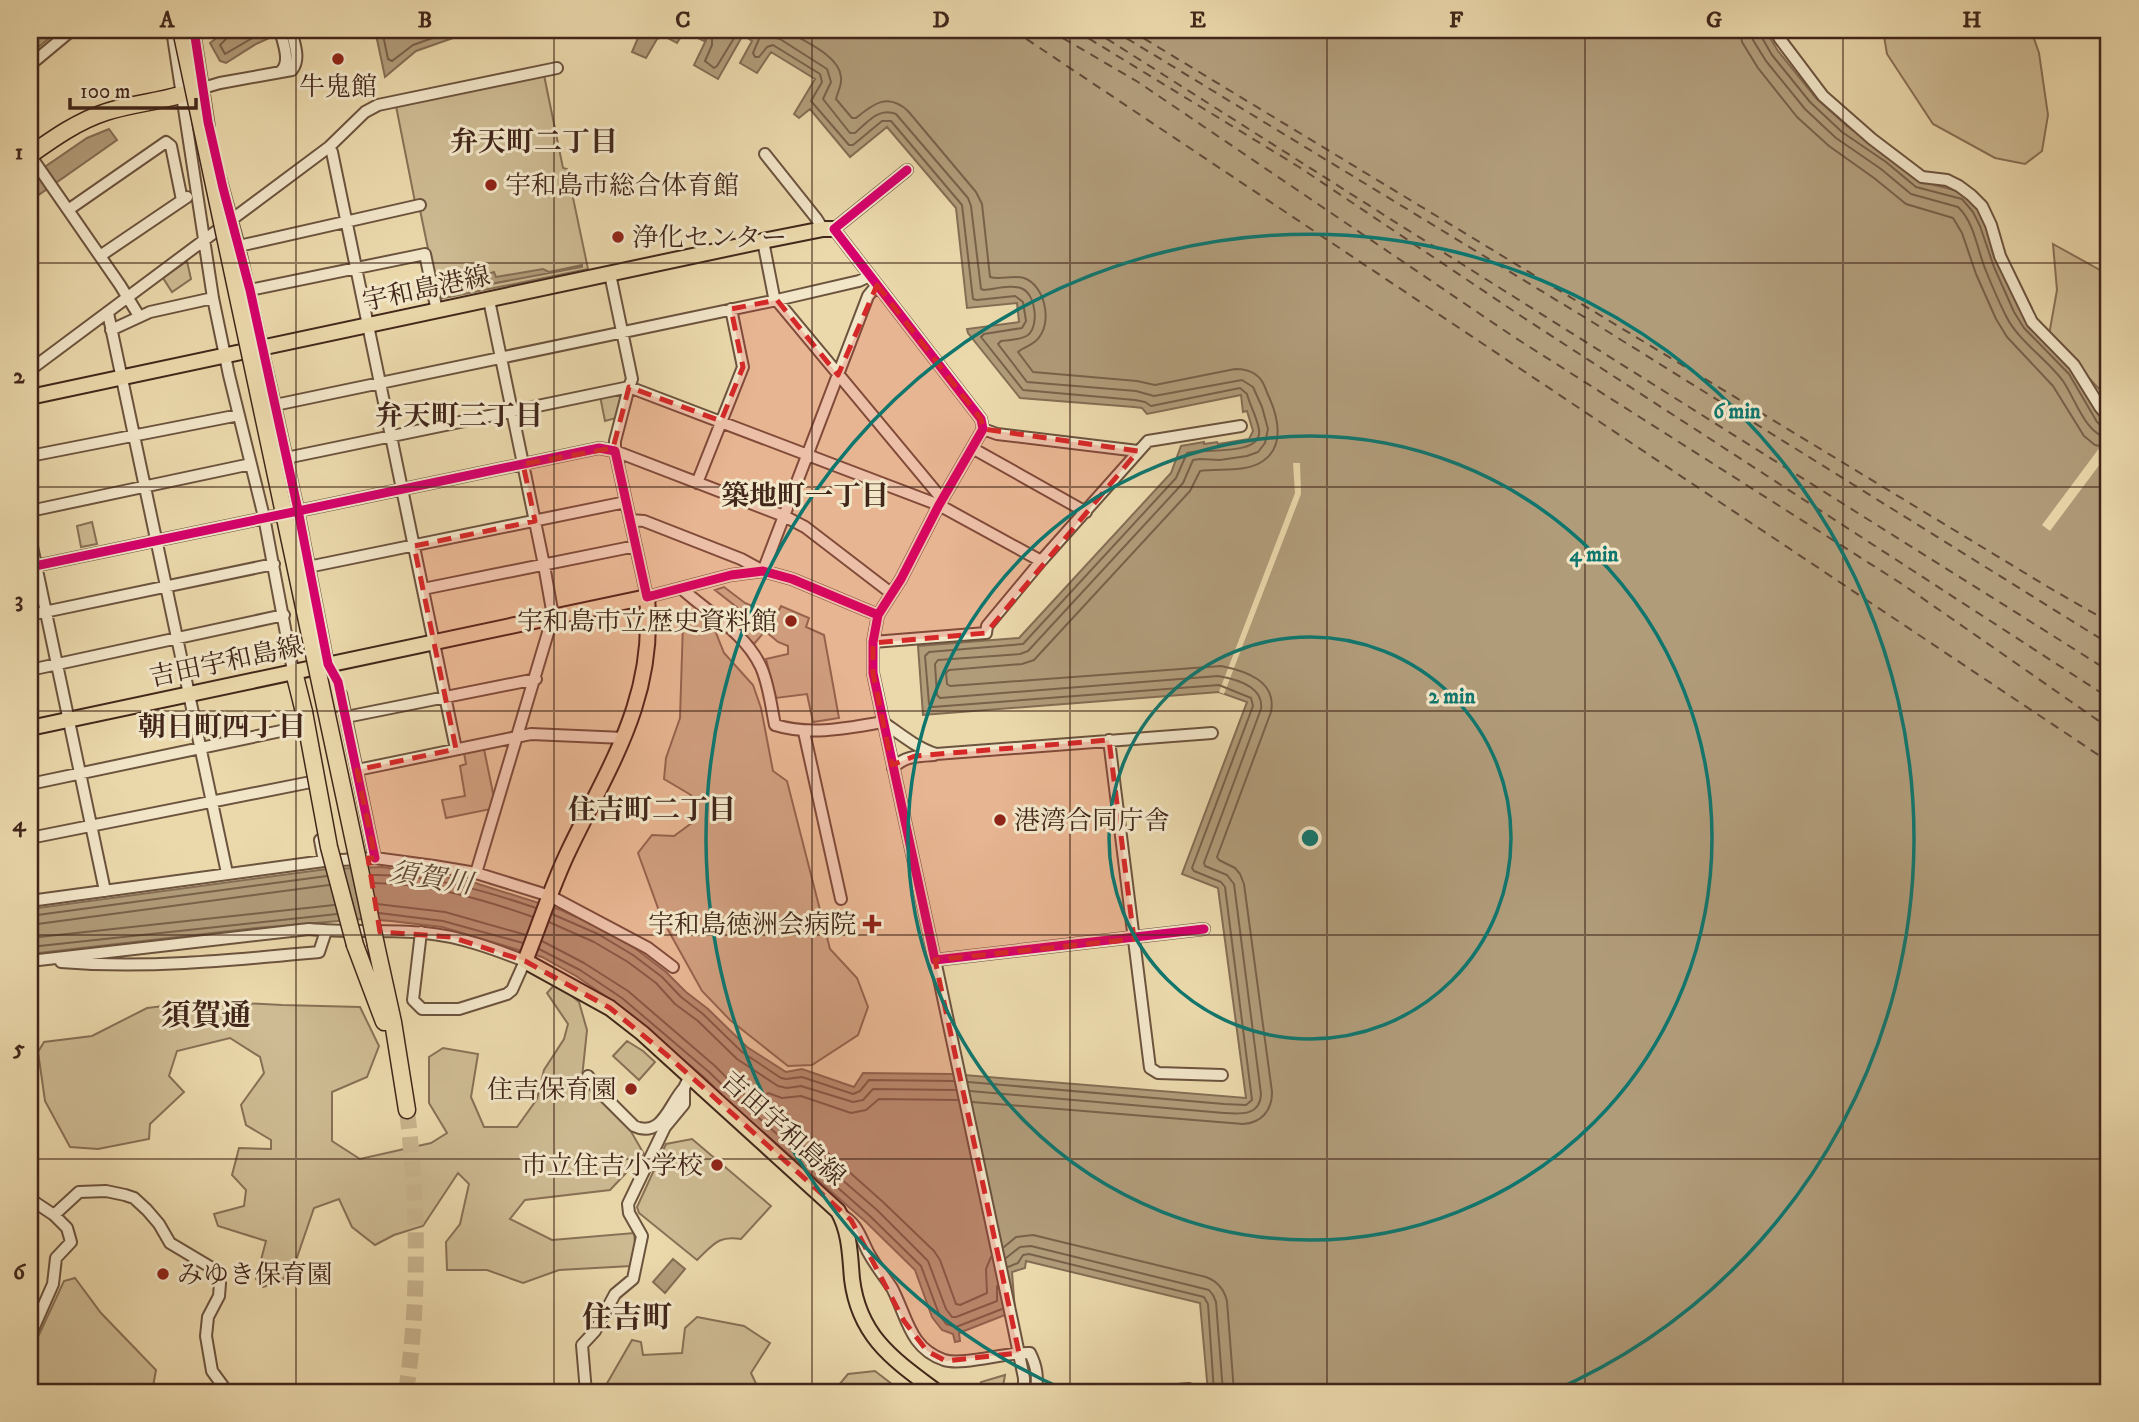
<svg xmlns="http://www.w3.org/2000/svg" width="2139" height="1422" font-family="'IM FELL DW Pica','Noto Serif JP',serif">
  <rect width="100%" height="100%" fill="#ebd9ac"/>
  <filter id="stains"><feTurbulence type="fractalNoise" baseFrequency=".00286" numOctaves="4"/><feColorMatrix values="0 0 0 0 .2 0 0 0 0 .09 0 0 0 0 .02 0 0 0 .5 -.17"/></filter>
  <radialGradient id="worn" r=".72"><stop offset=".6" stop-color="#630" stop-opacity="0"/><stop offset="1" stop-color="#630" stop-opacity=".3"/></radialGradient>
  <path fill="#cebb93" stroke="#887056" stroke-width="2" d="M1883,30h148l8,23 9,62 -6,36 -17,13 -30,-6 -62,-34 -46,-70z
    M544,75l19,93 4,1 21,100 -148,30 -2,-2 -18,-87 -5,-8 -19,-96z
    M2053,244l56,31v122l-9,-7 -51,-55 8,-45z
    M187,261l4,18 -19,13 -9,-14z
    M619,393l3,2 -6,23 -11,3 -5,-25z
    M92,522l5,22 -16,3 -4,-21z
    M724,587l21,16 31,13 5,-10 28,12 -3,9 18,8 15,83 -26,4 -6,-28 -31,4 -10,-39 22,-5v-8l-10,-4 -13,-11 -11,13 -11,-11 10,-13 -38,-30z
    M692,612l20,11 12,30 29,32 8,23 12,63 14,10 43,168 27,29 11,29 -10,28 -46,30 -24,1 -58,-46 -28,-29 -40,-72 -24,-66 14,-18 22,1 19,-14 -2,-27 -27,-16 2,-21 14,-40 3,-95z
    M484,749l10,49 -3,11 -45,9 -4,-18 23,-4 -5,-30 6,-2 -2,-11z
    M556,983l23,19 8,28 -5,48 43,43 19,33 -34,36 -85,10 -15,19 42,21 82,-7 2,19 -5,14 -72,4 -36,13 -36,-13h-40l-1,-28 14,-18 9,-40 -11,-11 -35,53 -29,9 -19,10 -23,-18 -13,-28 -25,9 -21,61 -12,12 -18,6 -7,-8 10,-38 -48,-15 -4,-12 30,-8 2,-16 -14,-15 7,-27 32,1v-9l-25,-15 -5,-20 23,-32 -4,-16 -30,-19 -53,13 -8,25 15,16 -34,32 -1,15 -51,10 -28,-2 -25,-46 -7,-49 6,-10 48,-6 55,-28 59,-7 76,4 78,2 19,39 -12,31 -35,15v49l28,18 71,-16 16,-10 -18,-30v-46l14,-9 35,6 -7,43 13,30h33l20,-28 7,-29 20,-31 4,-15 -21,-31z
    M627,1041l16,10 12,11 -16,18 -26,-24z
    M692,1139l79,67 -30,33c-23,-4 -28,6 -44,21l-58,-47 -2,-6 29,-63z
    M75,1278l26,35 55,57 -4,22h-122v-38l34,-73z
    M697,1317l47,9 26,17 -19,30 9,19h-158l30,-52 9,2 2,13 39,-2 3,-25z
    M875,1371l22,17 12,4h-76l15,-18z
    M1005,1375l-3,17h-27l6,-10z"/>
  <path fill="#b19c7a" stroke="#846d54" stroke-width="2" d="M30,30h29l-29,24z
    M227,30h46l1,6 -18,8 -30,19 -6,-2 -10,-18z
    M375,30h101l-60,21 -31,26z
    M619,30h1146l13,21 38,47 31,28 43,31 29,24 47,12 13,15 31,78 64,84 28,47 7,7v968h-901l-8,-89 -174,-42 -1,7 -13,4 3,39 -56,22 1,8 -5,1 -2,-8 -11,-4 -10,-13 -17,-47 -49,-48 -135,-118 -26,-26 -88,-74 -41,-28 -34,-19 -100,-30 -51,-6 -28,-2 -107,9 -226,26v-45l297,-40 55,-2 87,14 92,29 40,18 35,21 30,23 20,20 22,17 39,38 39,25 16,-3 52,18 9,-14 89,1 294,24 -28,-210 -36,-14 65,-172 -28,-10 -296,23 -5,-69 101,-8 152,-165 10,-27 23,-4v2l13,-2 1,2 31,-5 4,-8 -6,-20 -4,1 -2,-17 -94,19 -5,-6 -8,-1 -114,-9 -52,-65 -1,-4 52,-7 -2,-19 -50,5 -11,-100 -69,-81 -37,30 -40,-48 -11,9 -5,-4 21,-35 -44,-27 -14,21 -17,-10 12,-22 -9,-6 -25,44 -24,-14 14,-29 -4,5 -12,-6h-10l-5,8 -13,-7 -7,3 -11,19 -14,-6 6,-14z
    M109,129l8,11 -87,61v-24l57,-39z
    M582,265v2l-113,21 -4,-16 6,-1 4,13 8,-2 -1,-6 12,-4 2,5 47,-8 6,3z
    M673,1259l12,10 -20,24 -12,-11z"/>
  <path fill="#ebd9ac" d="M2109,435v17l-59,79 -8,-6z
    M1293,463h7l1,31 -77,200 -5,-2 76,-199z"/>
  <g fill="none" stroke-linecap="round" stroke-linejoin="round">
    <path stroke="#79614a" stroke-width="2" d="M230,30l-1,6 -9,9 5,9 41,-24
      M382,30l6,29 4,2 21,-16 42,-15
      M698,30l14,9v6l-7,16 9,7 3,-2 22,-36
      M748,30l8,5 3,4 -6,14 2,4h4l8,-10 6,-2 47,29 2,8 -11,19 38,44h4l29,-24h9l71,84 11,94 4,1 38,-4 8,6 3,19 -4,7 -38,6 -3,3 42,53 112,10 10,2 6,4 89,-18 7,6c3,12 10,23 12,36 4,27 -58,18 -72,23l-11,25 -153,166 -94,8 -4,4 4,48 3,3 287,-22 32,13 2,8 -61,162 2,3 27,11 4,5 27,213 -6,5 -22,-1 -256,-22
      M763,30l5,6 12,3 47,30 4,13 -8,17 27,34h5c12,-10 23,-26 41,-19l72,84 3,8 10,83 3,1c11,-1 29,-6 39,-1 13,7 16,37 5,46 -7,5 -19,5 -27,6l-3,3 29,38 109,9 18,5 88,-16 11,7 9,20 6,22 -3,14 -7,9 -11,4 -27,4 -20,-1 -7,1 -10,23 -155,168 -8,3 -82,6 -3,4 2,31 3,3 278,-22c18,3 46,10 43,33l-57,154 1,3 22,9 7,9 27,210c-1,22 -20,20 -37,19l-254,-22
      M785,30c17,10 54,25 56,47 1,8 -3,14 -5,22l16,19h4c17,-14 32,-26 52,-7l68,81 6,12 8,73c11,3 23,-2 34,1 20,7 28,41 16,58 -5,9 -15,10 -22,16l15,20 104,9 18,4 80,-16c8,0 14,1 20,5 9,6 10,15 14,23 9,20 16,49 -6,64 -17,12 -43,7 -63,10l-10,20 -156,169 -12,4 -73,6 -3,3 1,11 3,2 271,-20c25,5 56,15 50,46l-54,145 2,3 16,8 5,6 4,10 28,208c0,19 -11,31 -29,32l-271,-22
      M1740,30l2,12 16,26 39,49 32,29 45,32 32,26 47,14 9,15 14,41 20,45 11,18 46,49 31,50 11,9 14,3
      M1751,30l2,10 13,21 39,48 31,29 45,31 30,25 47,13c17,16 19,43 28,64 6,15 13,31 20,45 13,26 40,42 57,65 12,17 23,55 46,57
      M1760,30l1,6 11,19 38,47 32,30 44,30 30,25 46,12 11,13 7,14 14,41 20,45 10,16 45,46 28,48 7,6 5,1
      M371,875c56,-1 112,15 165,33
      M373,883c54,0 109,16 160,34
      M377,904l68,8 81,23
      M379,913l64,8 80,22
      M552,914l46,20 35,21 29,22 19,20 22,17 39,38 39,26 5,1 16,-2 51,17 7,-3 9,-11 85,1
      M30,916l297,-40
      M549,922l45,20 34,20 28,21 19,21 23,17 39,38 41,27 9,2 14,-2 52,16 10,-2 10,-11 83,1
      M30,925l299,-40
      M30,938l304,-33
      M542,941l42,22 44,28 87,75 26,26 136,118 51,51 18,48 6,8h4l41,-16v-15
      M30,947l307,-33
      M539,949l41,21 42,28 87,74 27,26 135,119 50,49 18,48 7,10 10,3 46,-18
      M958,1100l-79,-1 -13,11 -15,3 -50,-17 -19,2 -14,-5 -4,3 119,106 51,49 6,9 16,44 4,1 27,-12 -1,-24 5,-12
      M1004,1247l12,-10 17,-2 173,42c11,4 18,12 21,24l7,91
      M1006,1258l14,-11 11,-1 178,44 4,5 3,7 7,90
      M1008,1267l10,-4 5,-8 6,-1 175,43 4,7 6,88"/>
    <path stroke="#634937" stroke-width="2" stroke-dasharray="9 7" stroke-linecap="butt" d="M1013,30l1096,732
      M1049,30l89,52 376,255 388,247 207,144
      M1075,30l224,137 225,151 585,380
      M1093,30l310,197 706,444
      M1113,30l481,293 515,321
      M1130,30l918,557 61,35"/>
    <path stroke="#c9b58f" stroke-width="16" stroke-dasharray="16 8" stroke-linecap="butt" d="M406,1392c14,-94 12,-188 1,-282"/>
    <g stroke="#6c533e" stroke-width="14">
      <path id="minor" d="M172,30l41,268 16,77 35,142 30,159
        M194,30l15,97
        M1775,30l5,9 43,57 49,43 50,38 25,3 12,6 12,9 11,11 9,19 9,31 32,66 42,43 26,42 9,11
        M30,65l42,-35
        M280,72c12,-9 3,-29 0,-42
        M196,90l24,-7 72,-13c9,-11 2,-27 -1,-40
        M329,147l3,5 124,597
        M765,154l51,64 7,11
        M30,155l90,130 19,31
        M220,177l19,69 36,159 23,105 30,154 3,6
        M68,210l98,-68 5,4 11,54
        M763,241l11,56 168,202
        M239,246l181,-41
        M100,256l87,-59
        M610,274l22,105 -3,8 310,118 102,56
        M250,290l175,-36 12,57
        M108,313l119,560
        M111,330l39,-18 63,-14
        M30,370l299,-223 36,-35 13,-7 179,-37
        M275,405l502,-105 82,-19 11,-5
        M983,429l14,5 141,17
        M972,448l114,64
        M30,456l209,-41
        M286,458l343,-71 -14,54v10l169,65 21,11 86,66
        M697,483l46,-116 -12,-58
        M30,511l221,-47
        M630,520l14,1 97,38 22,12 105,-275 9,-11
        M30,537l75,354
        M30,567l493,-103 76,-16 16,3 32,146 84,-22 32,-4 29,8 86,36 -5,27v31l62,287 269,-31
        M308,567l318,-65
        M681,588c27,25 64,44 80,79 8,18 10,39 14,58 35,11 73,3 108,-3 17,12 34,26 53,32l276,-21
        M423,589l213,-43
        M30,615l244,-51
        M878,615l23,-36 38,-74 44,-76 -2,-10 -147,-190 73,-59
        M873,642l113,-9 1,-7 54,-65 107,-120 93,-15
        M30,670l254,-55
        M341,694l34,164
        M346,717l190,-38
        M804,732l37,167
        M1109,740l41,328 8,5 64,2
        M893,768c11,-12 25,-12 41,-13
        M357,770l174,-36 93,4
        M30,784l270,-57
        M30,838l281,-56
        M320,840l4,21
        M476,873l77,-257 -9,-51 -55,-265
        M30,901l294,-40 51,-3 59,8 42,7 74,23 98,52 25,19
        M935,960l78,365 11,53v14
        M30,961l279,-32c39,4 77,0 116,4 34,3 69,16 100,28l-13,29 -5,4 -48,15h-37l-9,-9 8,-68
        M61,962c85,7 173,-2 258,-10l7,-21
        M588,1076l8,12 38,38c28,13 35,-22 50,-38
        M30,1199l24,16 25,-23 27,-1 19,4 9,3 13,12 12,14 11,19 42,25 8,15 -1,13 -11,21 -2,19 6,35 11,15 1,6
        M840,1214c17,9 20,22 28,38 7,13 16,24 24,36 15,28 17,60 52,72 19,6 62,-8 86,-7 7,14 8,24 6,39
        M30,1336l23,-52 3,-26 15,-16 -4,-14 -13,-13
        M586,1392l-4,-47 13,-14 20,-37 18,-15 9,-43 -13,-23 -1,-9 37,-77 19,-23v-16l6,-12
        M1153,1392l36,-3"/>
    </g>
    <g stroke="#41261a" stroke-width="18">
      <path id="major" d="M30,397l733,-156 60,-12h11
        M30,728l617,-131c9,101 -37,167 -78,253 -17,35 -29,74 -44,111l85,47 32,25 196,178c12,21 12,45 14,68 7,58 42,81 85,113"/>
    </g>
    <g stroke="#41261a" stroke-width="19">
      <path id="highway" d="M30,155c24,-17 48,-34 76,-43 24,-8 50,-10 74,-17
        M328,664l8,39
        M294,672l10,40
        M355,945l29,77
        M376,945l17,77 14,88"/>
    </g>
    <use href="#minor" stroke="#f2e6c9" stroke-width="10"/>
    <use href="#major" stroke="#ebd9ac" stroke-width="14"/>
    <use href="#highway" stroke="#ebd9ac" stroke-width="16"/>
    <g stroke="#41261a" stroke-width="19" stroke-linecap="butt">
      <path id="highway-bridge" d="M181,30l195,915
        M304,712l25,135 26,98"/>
    </g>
    <use href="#highway-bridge" stroke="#ebd9ac" stroke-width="16"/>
    <g stroke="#f2e6c9" stroke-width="13">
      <path id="cycleway" d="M194,30l14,92 15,66 27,102 25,115 23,105 30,154 10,18 37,176
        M30,567l493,-103 76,-16 16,3 32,146 84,-22 32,-4 29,8 86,36 -5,27v31l62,287 269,-31
        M878,615l23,-36 38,-74 44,-76 -2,-10 -147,-190 73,-59"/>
    </g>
    <use href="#cycleway" stroke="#d6006c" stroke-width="9"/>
  </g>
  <path fill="#d62828" fill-opacity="0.2" stroke="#d62828" stroke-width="5" stroke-dasharray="14 9" stroke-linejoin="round" d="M877,285l104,134 2,10 155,22 -152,182 -113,10v30l19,92 23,-9 194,-16 25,199 -199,21 84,393 -73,8 -19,-10 -23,-30 -53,-101 -183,-164 -58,-48 -85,-47 -74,-24 -71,-5 -12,-74h7l-18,-88 99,-21 -42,-203 121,-25 -12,-57 90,-16 16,-61 92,34 22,-54 -12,-58 46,-9 61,75z"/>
  <path fill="none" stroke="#41261a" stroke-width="2" stroke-opacity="0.55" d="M296,30v1362M554,30v1362M812,30v1362M1070,30v1362M1327,30v1362M1585,30v1362M1843,30v1362M30,263h2079M30,487h2079M30,711h2079M30,935h2079M30,1159h2079"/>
  <g fill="none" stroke="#0f766e" stroke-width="3.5">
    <circle cx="1310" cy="838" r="201"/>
    <circle cx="1310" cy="838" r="402"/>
    <path d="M1069 1392A604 604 0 1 1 1551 1392"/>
  </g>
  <g fill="#8f2418" stroke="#f2e6c9" stroke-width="2.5">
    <circle cx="338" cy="59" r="7"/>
    <circle cx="491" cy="185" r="7"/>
    <circle cx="618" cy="237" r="7"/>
    <circle cx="791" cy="621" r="7"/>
    <circle cx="1000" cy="820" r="7"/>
    <path d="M868.5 913.5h7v7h7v7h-7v7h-7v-7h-7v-7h7z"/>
    <circle cx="631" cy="1089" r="7"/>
    <circle cx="717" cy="1165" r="7"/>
    <circle cx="163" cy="1274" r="7"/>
  </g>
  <g text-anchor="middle" stroke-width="6" stroke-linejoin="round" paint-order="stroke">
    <g font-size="26" fill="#41261a" stroke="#f2e6c9" text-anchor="start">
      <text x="338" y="95" text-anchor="middle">牛鬼館</text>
      <text x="505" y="194">宇和島市総合体育館</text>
      <text x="632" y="246">浄化センター</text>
      <text x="777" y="630" text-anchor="end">宇和島市立歴史資料館</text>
      <text x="1014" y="829">港湾合同庁舎</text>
      <text x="856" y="933" text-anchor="end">宇和島徳洲会病院</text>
      <text x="617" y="1098" text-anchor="end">住吉保育園</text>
      <text x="703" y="1174" text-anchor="end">市立住吉小学校</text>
      <text x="177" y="1283">みゆき保育園</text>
    </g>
    <g font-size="26" fill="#41261a" stroke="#f2e6c9">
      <text transform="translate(426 288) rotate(-12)" y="9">宇和島港線</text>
      <text transform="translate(226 661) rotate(-12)" y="9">吉田宇和島線</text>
      <text transform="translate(784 1128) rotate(42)" y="9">吉田宇和島線</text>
    </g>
    <g font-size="28" font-weight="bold" fill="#41261a" stroke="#f2e6c9">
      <text x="534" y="151">弁天町二丁目</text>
      <text x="459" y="425">弁天町三丁目</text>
      <text x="805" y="505">築地町一丁目</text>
      <text x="222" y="736">朝日町四丁目</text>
      <text x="652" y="819">住吉町二丁目</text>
    </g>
    <g font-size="28" font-style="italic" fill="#634937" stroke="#f2e6c9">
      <text transform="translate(431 877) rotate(9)" y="10">須賀川</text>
    </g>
    <g font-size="30" font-weight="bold" fill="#41261a" stroke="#f2e6c9">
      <text x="206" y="1025">須賀通</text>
      <text x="627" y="1327">住吉町</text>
    </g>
  </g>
  <circle cx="1310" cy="838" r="10" fill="#0f766e" stroke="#f2e6c9" stroke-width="3.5"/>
  <g font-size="21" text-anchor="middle" font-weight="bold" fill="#0f766e" stroke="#f2e6c9" stroke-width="6" stroke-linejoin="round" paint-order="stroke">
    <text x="1737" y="418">6 min</text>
    <text x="1594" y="561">4 min</text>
    <text x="1452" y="703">2 min</text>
  </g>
  <rect width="2139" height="1422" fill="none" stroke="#ebd9ac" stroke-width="77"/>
  <path d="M70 98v10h126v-10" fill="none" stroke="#41261a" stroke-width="3.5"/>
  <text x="80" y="98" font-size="21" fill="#41261a" stroke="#f2e6c9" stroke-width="5" paint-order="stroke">100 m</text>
  <rect x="38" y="38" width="2062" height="1346" fill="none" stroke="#41261a" stroke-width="2.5"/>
  <g font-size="23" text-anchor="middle" font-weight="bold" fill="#41261a">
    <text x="167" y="27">A</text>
    <text x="425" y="27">B</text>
    <text x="683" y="27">C</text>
    <text x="941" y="27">D</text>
    <text x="1198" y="27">E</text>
    <text x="1456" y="27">F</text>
    <text x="1714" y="27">G</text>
    <text x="1972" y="27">H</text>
    <text x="19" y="159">1</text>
    <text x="19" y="383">2</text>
    <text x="19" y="607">3</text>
    <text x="19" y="831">4</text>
    <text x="19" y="1055">5</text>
    <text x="19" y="1279">6</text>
  </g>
  <rect width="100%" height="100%" filter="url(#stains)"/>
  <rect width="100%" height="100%" fill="url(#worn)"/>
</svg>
